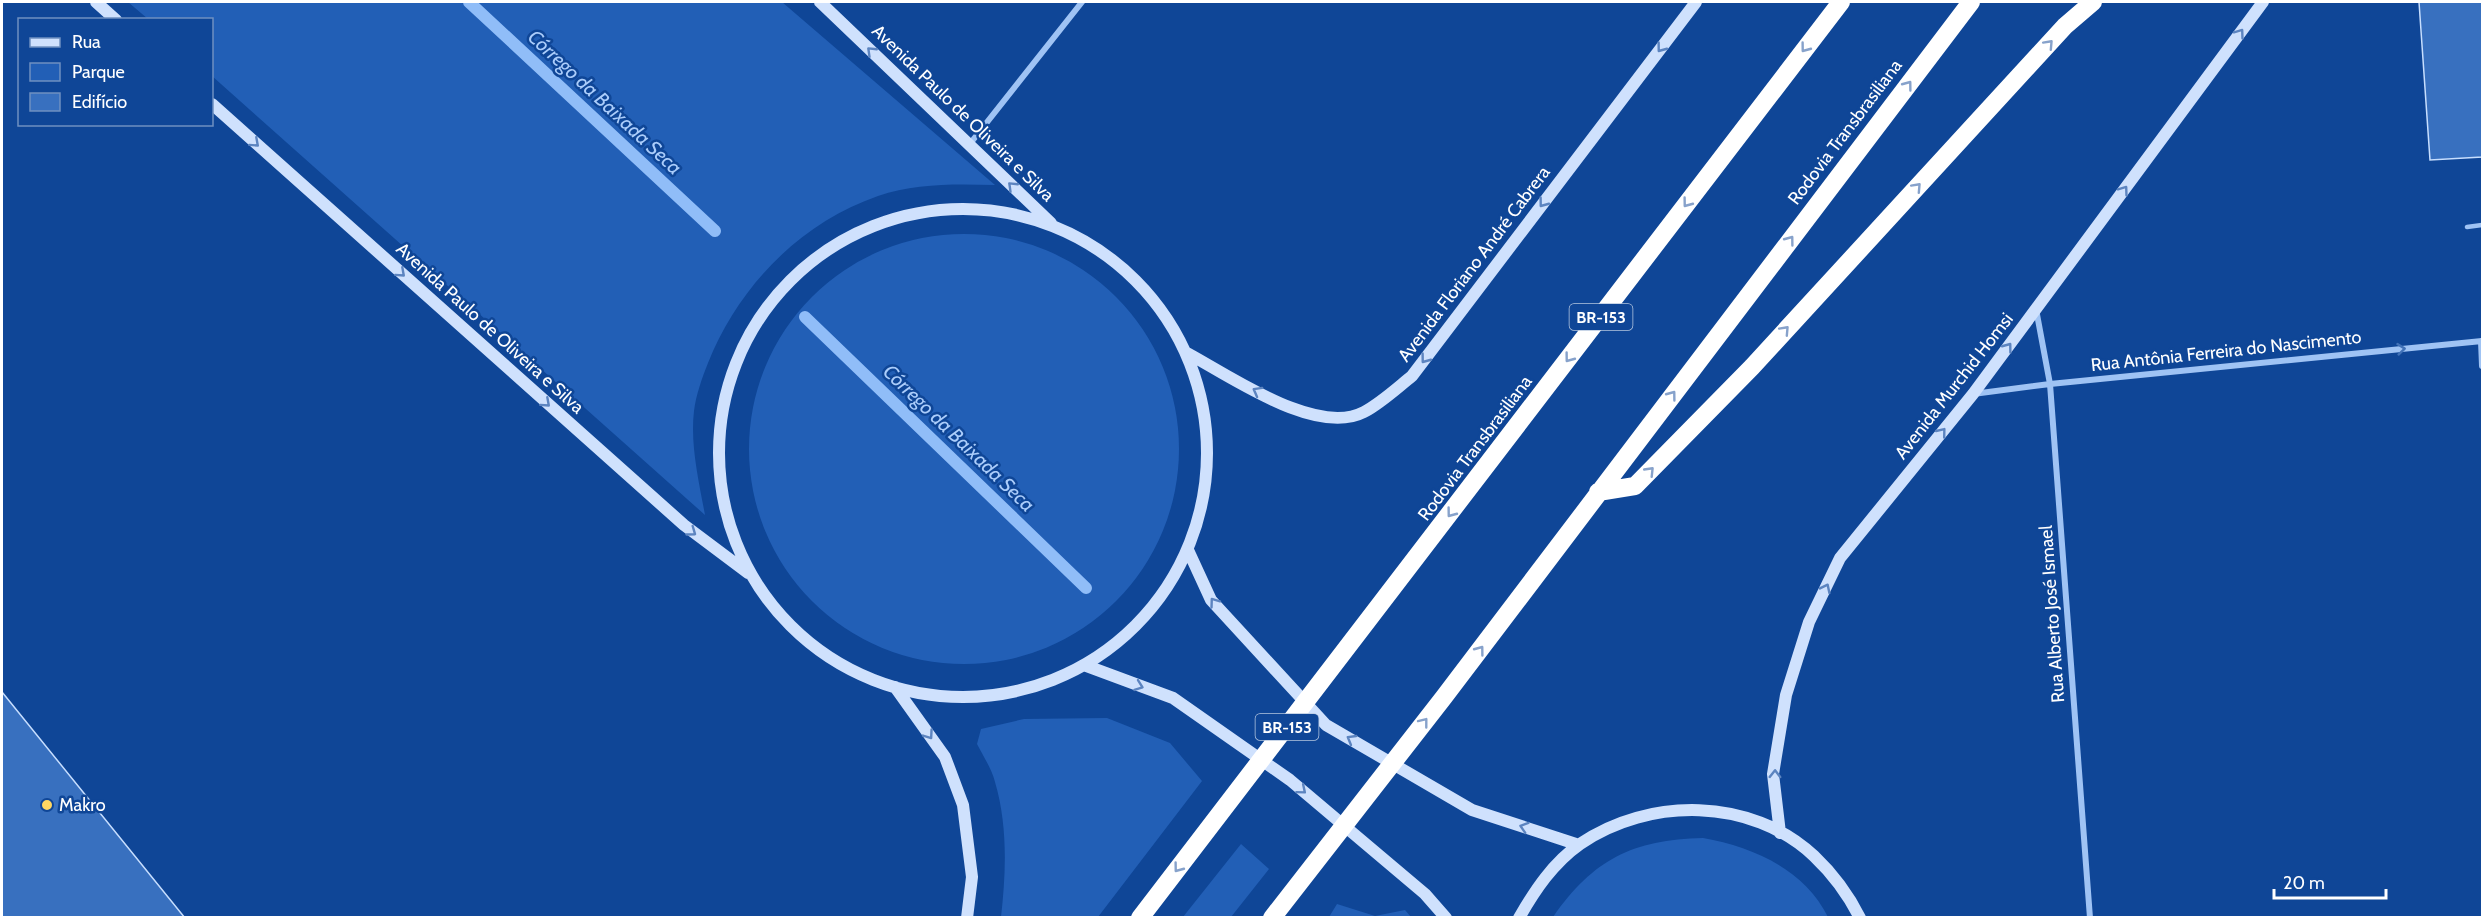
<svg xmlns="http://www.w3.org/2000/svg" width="2484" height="919" font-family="Cabin,sans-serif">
  <rect width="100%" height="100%" fill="#0f4697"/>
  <path fill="#225fb6" d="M128,2h654l213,183c-39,-1 -80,-2 -117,11 -78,27 -140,91 -170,167 -6,15 -12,32 -14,48 -4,34 5,71 11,104l-493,-439v-56l-64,-1z
    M749 449a215 215 0 1 1 430 0a215 215 0 1 1-430 0Z
    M1107,718l63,25 32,38 -104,136h-97c5,-44 7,-91 -6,-135 -3,-13 -12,-26 -18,-38l4,-15 43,-10z
    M1703,838c50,9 101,31 125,79h-275c41,-58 79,-77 150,-79z
    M1241,844l28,25 -38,48h-48z
    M1337,904l38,12 30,-6 6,7h-82z"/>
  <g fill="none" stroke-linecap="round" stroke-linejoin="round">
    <path stroke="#90bdf8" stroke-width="12" d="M469,2l246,229
      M805,317l281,271"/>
  </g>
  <path fill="#3870bf" stroke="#c7defe" stroke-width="1.5" d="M2419,2h63v155l-52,3z
    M2,692l183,226h-183z"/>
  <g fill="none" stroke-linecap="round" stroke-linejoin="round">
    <path stroke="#9fc3f4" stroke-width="4.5" d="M2467,227l15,-2"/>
    <path stroke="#9fc3f4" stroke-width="6" d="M969,145l113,-143
      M2036,309l14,75 40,534
      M2481,341l1,25
      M1973,394l77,-10 432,-43"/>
    <path stroke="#cfe1fd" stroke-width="12" d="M96,2l20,18
      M820,2l231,221
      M212,104l472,421 64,48
      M719 453a244 244 0 1 1 488 0a244 244 0 1 1-488 0Z
      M1187,353c43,23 129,84 177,59 17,-9 33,-24 48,-36l284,-374
      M1188,550l23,50 115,125 146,85 107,35
      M1084,665l89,33 117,82 135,114 21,24
      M895,687l50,70 18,48 9,72 -5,41
      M1780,833l-7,-59 13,-79 23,-73 31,-64 133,-164 290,-392
      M1519,918c16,-28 34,-55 61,-74 69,-47 171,-47 234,12 19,18 34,38 46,62"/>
    <path stroke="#fff" stroke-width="18" d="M1598,492l37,-6 117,-119 313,-341 28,-24
      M1140,918l701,-916
      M1272,918l172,-221 527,-695"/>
  </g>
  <defs><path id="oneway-chevron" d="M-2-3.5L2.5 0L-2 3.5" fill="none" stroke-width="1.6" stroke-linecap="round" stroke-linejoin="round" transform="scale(1.5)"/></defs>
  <g stroke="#5c84c0">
    <use href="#oneway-chevron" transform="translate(2240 33) rotate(-54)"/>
    <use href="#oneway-chevron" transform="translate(1661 48) rotate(127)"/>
    <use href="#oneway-chevron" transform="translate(871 51) rotate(-136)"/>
    <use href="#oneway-chevron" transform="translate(255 143) rotate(42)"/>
    <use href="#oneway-chevron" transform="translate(1012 186) rotate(-136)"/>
    <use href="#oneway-chevron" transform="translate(2124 190) rotate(-54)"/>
    <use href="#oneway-chevron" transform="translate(1543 203) rotate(127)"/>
    <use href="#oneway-chevron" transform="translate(401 273) rotate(42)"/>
    <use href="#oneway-chevron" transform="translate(2008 347) rotate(-53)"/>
    <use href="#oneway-chevron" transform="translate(1425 359) rotate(127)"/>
    <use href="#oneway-chevron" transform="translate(1257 391) rotate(-151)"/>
    <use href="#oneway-chevron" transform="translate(546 403) rotate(42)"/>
    <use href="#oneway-chevron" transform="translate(1942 432) rotate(-51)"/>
    <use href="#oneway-chevron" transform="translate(692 532) rotate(36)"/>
    <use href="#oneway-chevron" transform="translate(1826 588) rotate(-64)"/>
    <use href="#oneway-chevron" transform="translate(1214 602) rotate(-126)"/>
    <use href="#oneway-chevron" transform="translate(1139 686) rotate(20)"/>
    <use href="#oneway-chevron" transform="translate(929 735) rotate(55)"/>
    <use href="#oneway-chevron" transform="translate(1351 739) rotate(-150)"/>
    <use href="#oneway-chevron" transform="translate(1775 774) rotate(-89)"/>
    <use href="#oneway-chevron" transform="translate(1302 790) rotate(40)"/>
    <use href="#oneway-chevron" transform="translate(1524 827) rotate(-162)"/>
  </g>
  <g stroke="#87a2cb">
    <use href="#oneway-chevron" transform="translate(2049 44) rotate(-47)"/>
    <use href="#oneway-chevron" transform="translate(1805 48) rotate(127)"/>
    <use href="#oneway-chevron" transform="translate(1908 85) rotate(-53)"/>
    <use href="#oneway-chevron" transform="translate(1917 187) rotate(-47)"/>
    <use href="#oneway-chevron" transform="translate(1687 203) rotate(127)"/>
    <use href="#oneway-chevron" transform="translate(1790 240) rotate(-53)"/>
    <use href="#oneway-chevron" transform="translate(1785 330) rotate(-47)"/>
    <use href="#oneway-chevron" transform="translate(1569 358) rotate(127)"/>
    <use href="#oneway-chevron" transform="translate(1672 395) rotate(-53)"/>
    <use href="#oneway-chevron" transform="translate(1650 471) rotate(-46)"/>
    <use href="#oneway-chevron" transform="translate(1451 513) rotate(127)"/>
    <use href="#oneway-chevron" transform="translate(1480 650) rotate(-53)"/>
    <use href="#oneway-chevron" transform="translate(1424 722) rotate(-52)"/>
    <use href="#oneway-chevron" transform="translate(1178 868) rotate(127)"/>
  </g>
  <use stroke="#4172b8" href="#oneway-chevron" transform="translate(2401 349) rotate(-6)"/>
  <circle fill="#ffd762" stroke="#0f4697" stroke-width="2" cx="47" cy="805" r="6"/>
  <g text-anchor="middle" stroke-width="5" stroke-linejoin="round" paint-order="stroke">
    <g fill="#0f4697" stroke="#b7c8e0" stroke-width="1.5">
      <rect x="1569.5" y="304" width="63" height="26" rx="4.5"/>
      <rect x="1255.5" y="714" width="63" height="26" rx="4.5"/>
    </g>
    <g font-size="16" font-weight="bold" fill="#fff">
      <text x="1601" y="323">BR-153</text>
      <text x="1287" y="733">BR-153</text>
    </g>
    <g font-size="18" fill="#fff" stroke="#0f4697">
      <text transform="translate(963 113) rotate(44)" y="6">Avenida Paulo de Oliveira e Silva</text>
      <text transform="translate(1845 132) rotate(-53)" y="6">Rodovia Transbrasiliana</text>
      <text transform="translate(1474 264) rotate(-53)" y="6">Avenida Floriano André Cabrera</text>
      <text transform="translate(490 328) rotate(42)" y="6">Avenida Paulo de Oliveira e Silva</text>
      <text transform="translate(2226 351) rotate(-6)" y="6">Rua Antônia Ferreira do Nascimento</text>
      <text transform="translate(1954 386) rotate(-52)" y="6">Avenida Murchid Homsi</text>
      <text transform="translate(1475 448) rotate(-53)" y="6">Rodovia Transbrasiliana</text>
      <text transform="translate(2052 614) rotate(-94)" y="6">Rua Alberto José Ismael</text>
    </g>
    <g font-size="18" fill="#fff" stroke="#0f4697" text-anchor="start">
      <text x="59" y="811">Makro</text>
    </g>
    <g font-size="20" font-style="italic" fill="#abcdfb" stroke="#0f4697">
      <text transform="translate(605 102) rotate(43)" y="7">Córrego da Baixada Seca</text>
      <text transform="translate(959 438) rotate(44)" y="7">Córrego da Baixada Seca</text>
    </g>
  </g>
  <rect width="2484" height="919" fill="none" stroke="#ffffff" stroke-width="6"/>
  <rect x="18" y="18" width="195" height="108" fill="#0f4697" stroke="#6f90c1" stroke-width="1.5"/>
  <rect x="30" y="38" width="30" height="9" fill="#cfe1fd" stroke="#6f90c1" stroke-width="1.5"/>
  <text x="72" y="48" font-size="18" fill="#ffffff">Rua</text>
  <rect x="30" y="63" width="30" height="18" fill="#225fb6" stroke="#6f90c1" stroke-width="1.5"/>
  <text x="72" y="78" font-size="18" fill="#ffffff">Parque</text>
  <rect x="30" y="93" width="30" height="18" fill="#3870bf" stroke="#6f90c1" stroke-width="1.5"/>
  <text x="72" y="108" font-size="18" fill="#ffffff">Edifício</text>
  <path d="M2274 889v9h112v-9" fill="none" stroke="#ffffff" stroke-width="3"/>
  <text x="2283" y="889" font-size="18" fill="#ffffff" stroke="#0f4697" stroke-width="4.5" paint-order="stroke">20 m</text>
</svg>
